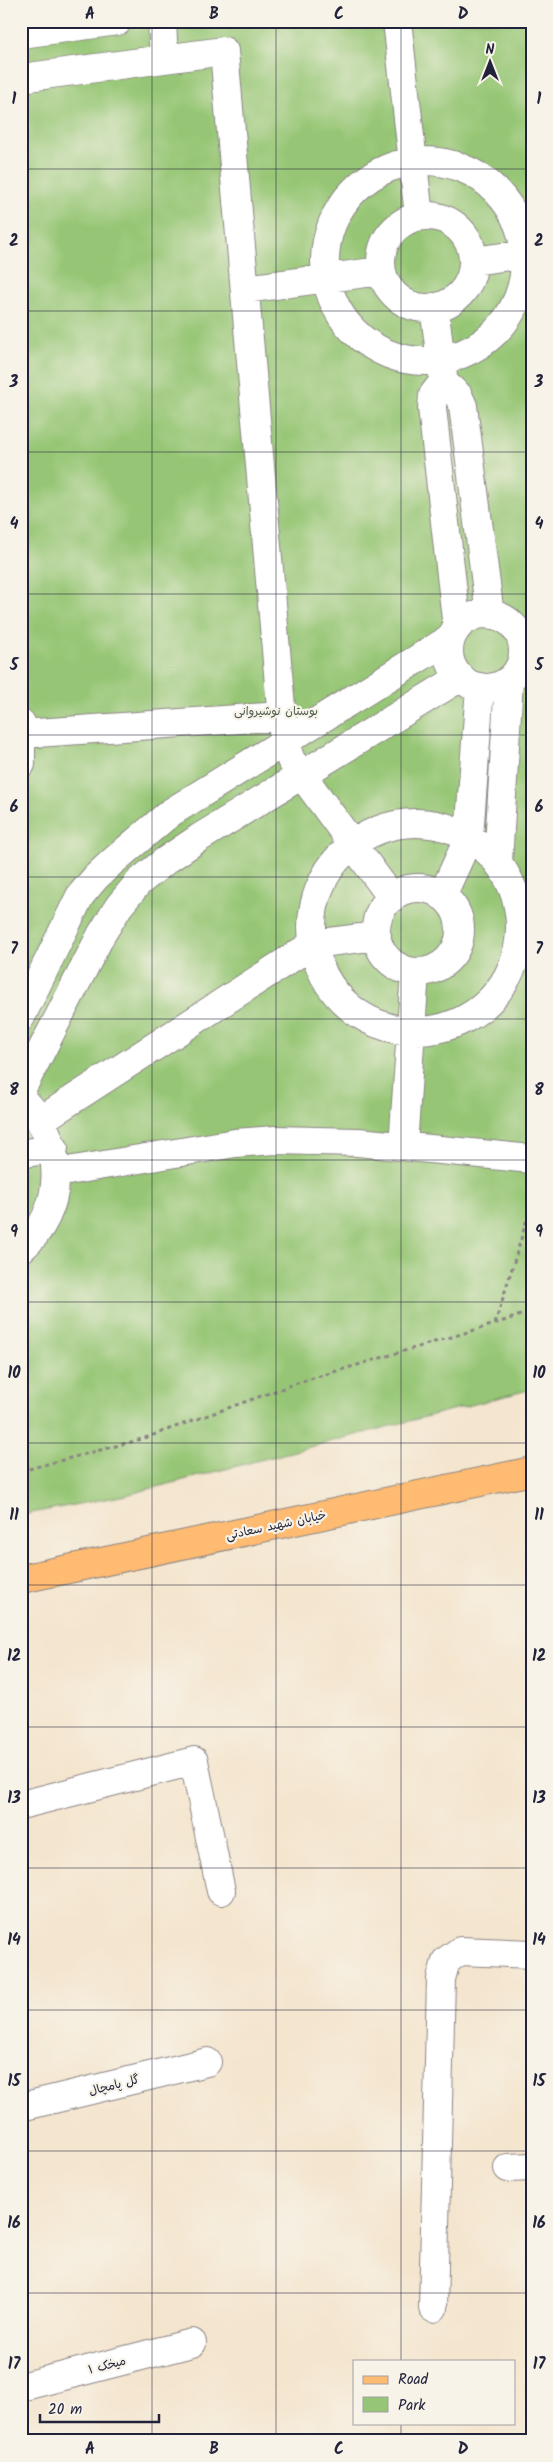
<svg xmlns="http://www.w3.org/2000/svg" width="553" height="2462" font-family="Kalam,'Playpen Sans Arabic',sans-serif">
  <rect width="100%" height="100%" fill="#f7f3e8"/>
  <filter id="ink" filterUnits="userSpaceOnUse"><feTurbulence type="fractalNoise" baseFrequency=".02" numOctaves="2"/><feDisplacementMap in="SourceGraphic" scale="10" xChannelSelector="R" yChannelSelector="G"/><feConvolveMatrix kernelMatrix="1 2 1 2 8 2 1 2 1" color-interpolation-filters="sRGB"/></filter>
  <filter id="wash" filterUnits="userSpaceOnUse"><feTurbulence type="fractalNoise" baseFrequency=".0096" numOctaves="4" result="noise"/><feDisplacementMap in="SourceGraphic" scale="20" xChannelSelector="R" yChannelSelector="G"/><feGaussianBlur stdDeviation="1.12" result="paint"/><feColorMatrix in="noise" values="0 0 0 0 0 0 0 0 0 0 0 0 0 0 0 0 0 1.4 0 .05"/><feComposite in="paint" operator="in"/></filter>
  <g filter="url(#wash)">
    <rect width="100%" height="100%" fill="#f4e5ce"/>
    <path fill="#96c675" stroke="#5c7458" d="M116,21h416v1368l-406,106 -105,20v-1482z"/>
  </g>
  <g filter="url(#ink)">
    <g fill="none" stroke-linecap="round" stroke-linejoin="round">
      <g stroke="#8b8484" stroke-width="30">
        <path id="minor" d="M162,21l2,38
          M397,21l22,195
          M21,34l97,-13
          M21,78l203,-27 60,691 7,18 101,138
          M325 261a100 100 0 1 1 200 0a100 100 0 1 1-200 0Z
          M381 262a46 46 0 1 1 92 0a46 46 0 1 1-92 0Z
          M473,261l52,-7
          M245,289l136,-18
          M434,307l9,69
          M449 651a37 37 0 1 1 74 0a37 37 0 1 1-74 0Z
          M457,628l-25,-220 1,-13 10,-13 15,13 5,11 27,209
          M21,723v41
          M22,734l260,-18
          M312 927a104 104 0 1 1 208 0a104 104 0 1 1-208 0Z
          M498,862l11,-182
          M376 930a42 42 0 1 1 84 0a42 42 0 1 1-84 0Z
          M442,896l27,-59 11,-150
          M21,1017l59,-121 16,-19 16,-15 58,-49 281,-175
          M21,1090l80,-155 18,-29 20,-24 26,-21 34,-23 262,-161
          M41,1120l272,-176 64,-8
          M403,1146l12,-174
          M21,1154l33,-6
          M56,1173l179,-30 40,-3 83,2 174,17
          M21,1249c44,-37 45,-102 8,-143
          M21,1805l173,-44 27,130
          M21,2107l186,-45
          M508,2168l24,-1
          M433,2308l8,-329 5,-18 14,-10 72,3
          M21,2387l171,-44"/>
      </g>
      <g stroke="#8b8484" stroke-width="30">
        <path id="major" d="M21,1579l511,-108"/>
      </g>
      <path stroke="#8b8484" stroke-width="3" stroke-dasharray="4 4" stroke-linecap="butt" d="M512,969l20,4
        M495,1324l37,-121
        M21,1471l121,-32 158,-57 195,-58 37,-13"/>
      <use href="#minor" stroke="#fff" stroke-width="28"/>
      <use href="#major" stroke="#febb71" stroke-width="28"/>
    </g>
  </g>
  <path fill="none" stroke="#22223b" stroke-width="1" stroke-opacity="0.55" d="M152,21v2420M276,21v2420M401,21v2340M21,169h511M21,311h511M21,452h511M21,594h511M21,735h511M21,877h511M21,1019h511M21,1160h511M21,1302h511M21,1443h511M21,1585h511M21,1727h511M21,1868h511M21,2010h511M21,2151h511M21,2293h511M401,2423v18"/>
  <g text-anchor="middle" stroke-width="4.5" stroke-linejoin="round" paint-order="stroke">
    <g font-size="12" fill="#4b5b4f" stroke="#f7f3e8">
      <text x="276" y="715">بوستان نوشیروانی</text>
    </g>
    <g font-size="12" fill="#22223b" stroke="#f7f3e8">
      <text transform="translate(276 1525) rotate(-12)" y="4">خیابان شهید سعادتی</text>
      <text transform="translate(114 2085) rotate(-14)" y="4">گل پامچال</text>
      <text transform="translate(107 2365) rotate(-15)" y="4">میخک ۱</text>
    </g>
  </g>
  <rect width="553" height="2462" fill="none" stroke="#f7f3e8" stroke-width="55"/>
  <rect x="353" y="2360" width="162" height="65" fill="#f7f3e8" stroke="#a29fa3"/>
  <rect x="363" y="2376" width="25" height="8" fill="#febb71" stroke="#a29fa3"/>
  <text x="398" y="2384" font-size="15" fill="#22223b">Road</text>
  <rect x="363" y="2397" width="25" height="15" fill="#96c675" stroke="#a29fa3"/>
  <text x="398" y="2410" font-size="15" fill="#22223b">Park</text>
  <g transform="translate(490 62)" stroke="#f7f3e8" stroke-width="4" paint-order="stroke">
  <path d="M0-4L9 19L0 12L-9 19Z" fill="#22223b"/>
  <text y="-8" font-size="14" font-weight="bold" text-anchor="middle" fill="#22223b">N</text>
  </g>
  <path d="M40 2414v8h119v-8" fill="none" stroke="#22223b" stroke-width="2.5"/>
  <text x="48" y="2414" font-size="15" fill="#22223b" stroke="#f7f3e8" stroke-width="4" paint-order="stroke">20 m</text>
  <rect x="28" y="28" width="498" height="2406" fill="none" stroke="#22223b" stroke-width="2"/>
  <g font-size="16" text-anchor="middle" font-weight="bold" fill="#22223b">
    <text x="90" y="19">A</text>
    <text x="214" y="19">B</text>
    <text x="339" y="19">C</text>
    <text x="463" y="19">D</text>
    <text x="14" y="104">1</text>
    <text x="539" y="104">1</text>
    <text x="14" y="246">2</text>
    <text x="539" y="246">2</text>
    <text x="14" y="387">3</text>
    <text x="539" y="387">3</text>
    <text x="14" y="529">4</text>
    <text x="539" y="529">4</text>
    <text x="14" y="670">5</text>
    <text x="539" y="670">5</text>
    <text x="14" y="812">6</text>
    <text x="539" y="812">6</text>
    <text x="14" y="954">7</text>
    <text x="539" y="954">7</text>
    <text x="14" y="1095">8</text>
    <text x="539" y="1095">8</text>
    <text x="14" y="1237">9</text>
    <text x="539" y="1237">9</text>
    <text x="14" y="1378">10</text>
    <text x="539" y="1378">10</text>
    <text x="14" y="1520">11</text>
    <text x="539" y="1520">11</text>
    <text x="14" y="1661">12</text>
    <text x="539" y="1661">12</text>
    <text x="14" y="1803">13</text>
    <text x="539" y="1803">13</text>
    <text x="14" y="1945">14</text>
    <text x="539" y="1945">14</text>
    <text x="14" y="2086">15</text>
    <text x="539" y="2086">15</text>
    <text x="14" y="2228">16</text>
    <text x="539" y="2228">16</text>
    <text x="14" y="2369">17</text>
    <text x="539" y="2369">17</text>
    <text x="90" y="2454">A</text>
    <text x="214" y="2454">B</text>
    <text x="339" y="2454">C</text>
    <text x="463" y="2454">D</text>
  </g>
</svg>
